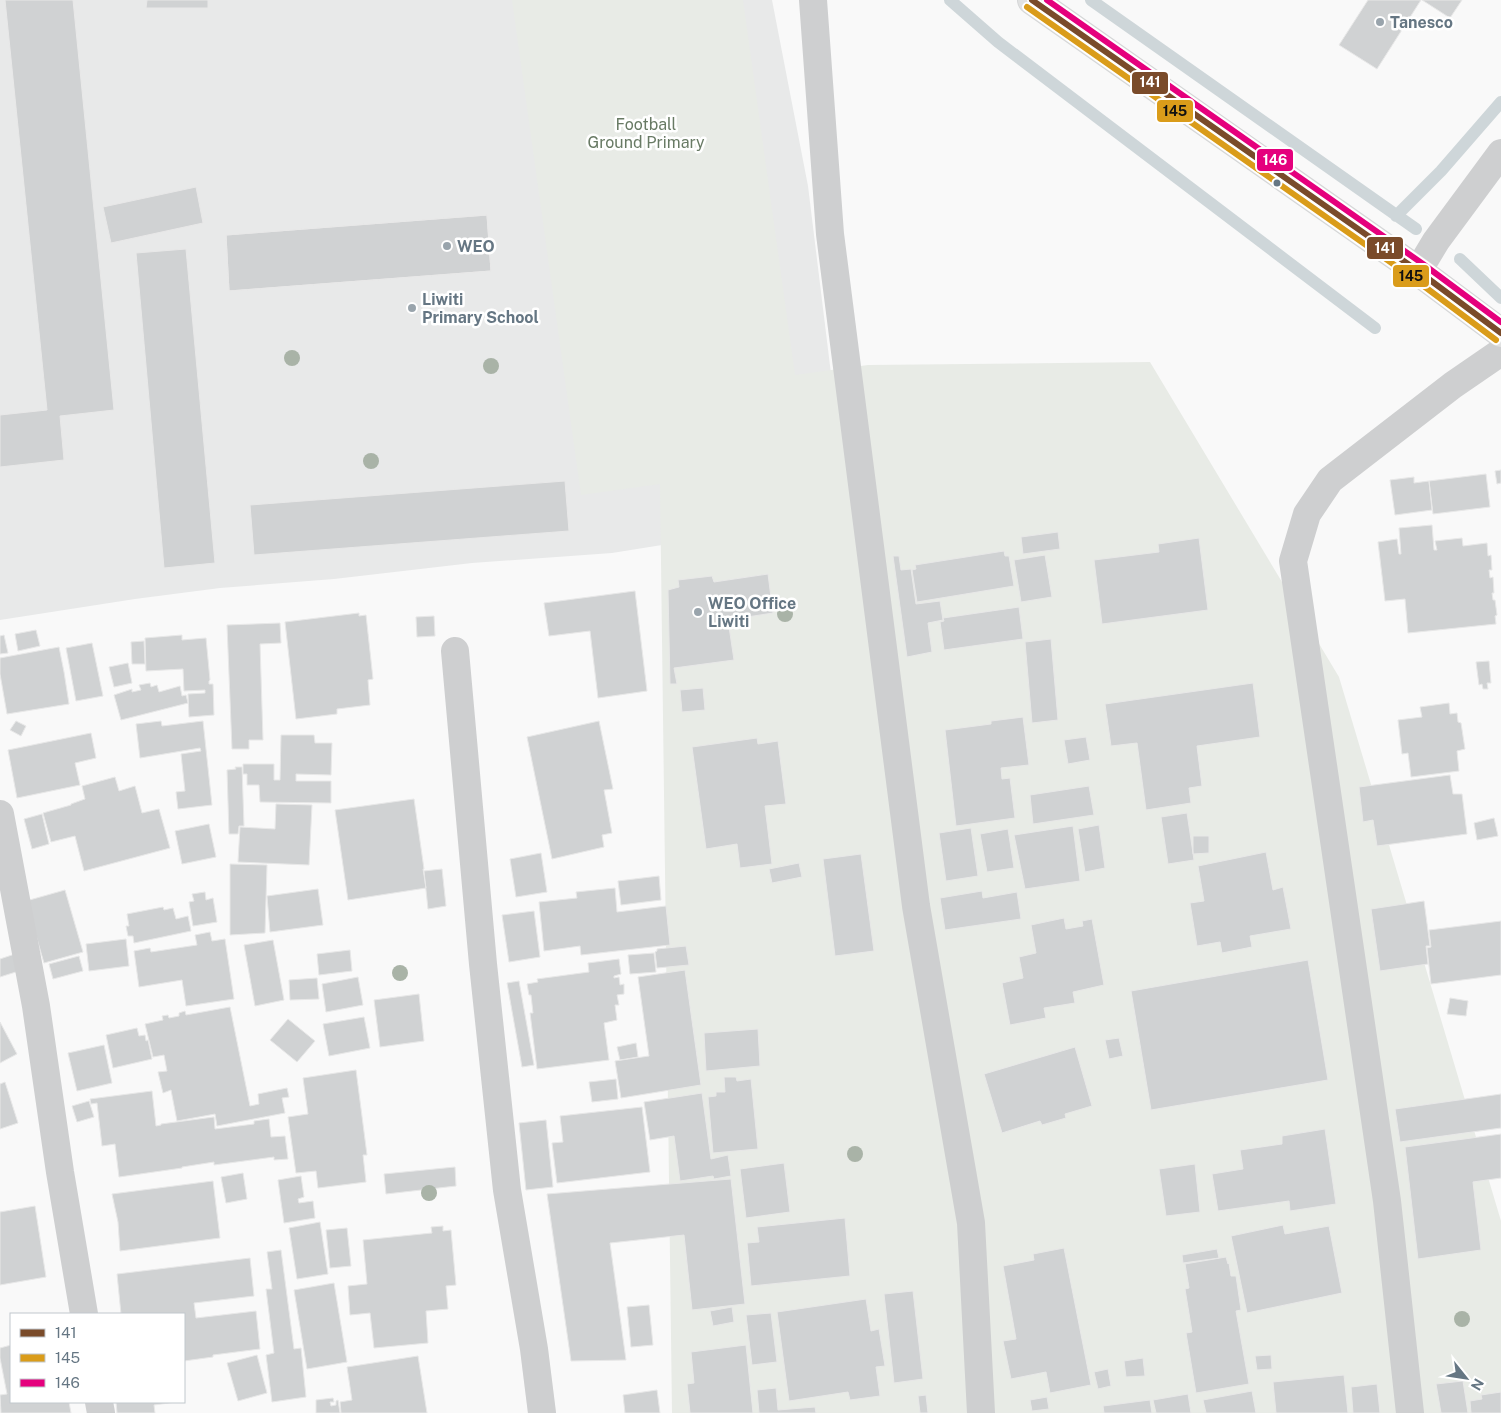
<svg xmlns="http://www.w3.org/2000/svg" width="1501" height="1413" font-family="'Public Sans',sans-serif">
  <rect width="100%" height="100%" fill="#f9f9f9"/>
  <path fill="#e8e9e9" d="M0,0h772l36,186 30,245 -76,98 -150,24 -140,10 -138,16 -114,9 -85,11 -135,21z"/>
  <path fill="#e8ebe6" d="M512,0h231l52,375 73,-10 282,-3 189,315 162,544v192h-829l-12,-929 -79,11z"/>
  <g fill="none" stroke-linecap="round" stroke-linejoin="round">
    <path stroke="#ced6d9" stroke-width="12" d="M950,0l48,42 377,286
      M1091,0l325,229
      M1396,216l45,-45 60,-69
      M1460,259l41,39"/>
  </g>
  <path fill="#d0d2d3" stroke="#e8e8e8" d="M5,0h68l41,410 -54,6 4,44 -64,7v-52l47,-5z
    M147,0h61v8h-62z
    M1368,0h53l-44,69 -38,-24z
    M1422,0h40l-12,18z
    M196,187l7,36 -92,20 -8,-36z
    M487,215l4,56 -262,20 -3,-56z
    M487,215l4,56 -262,20 -3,-56z
    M186,249l29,314 -51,5 -28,-315z
    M1501,470v13l-4,1 -2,-13z
    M1486,474l4,33 -57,7 -4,-33z
    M1414,477v6l15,-2 3,29 -37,5 -5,-35z
    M565,481l4,50 -315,24 -4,-50z
    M1432,525l2,25h3l-2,-9 27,-3 1,8 24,-3 1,13 3,-1 1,15h-3l1,8 3,-1 1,16h-2l1,7h2l2,15 -2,1 1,8 -88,9 -3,-34 -20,2 -7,-59 19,-3 2,15h2l-2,-26z
    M1058,532l2,17 -37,5 -2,-17z
    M1199,538l9,72 -106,14 -8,-64 65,-8 -1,-8z
    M1004,551l1,5h4l5,30 -97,16 -5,-32 4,-1 -1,-4z
    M1045,555l7,42 -31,5 -7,-42z
    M893,556h6l2,14 10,-1 5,35 24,-3 3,19 -15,3 4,29 -25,5z
    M768,574l5,39 -45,7 6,40 -60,8 3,16h-7l-2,-94 11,-3 -1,-7 34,-4 2,6z
    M635,591l12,100 -49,7 -8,-67 -41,5 -5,-33z
    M1019,607l4,32 -79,11 -4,-28 4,-1 -1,-3z
    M359,613v3l7,-1 7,64 -5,1 2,25 -33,4v5l-41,5 -11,-97z
    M434,616l1,20 -18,1 -1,-20z
    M280,623l1,20 -21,1 3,96h-14v9h-17l-5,-124z
    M36,630l4,16 -22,5 -3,-17z
    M4,635l4,18 -8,1v-18z
    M182,635v5l24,-2 4,42 -1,1v3h4l1,31 -25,2 -1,-23 17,-1v-3l-21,1 -1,-22 -37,2 -1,-33z
    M1051,639l7,81 -26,3 -7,-81z
    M144,641l1,23h-13l-1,-22z
    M92,643l11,53 -27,5 -10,-53z
    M59,647l5,25 5,32 -62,10 -7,-40v-16z
    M1489,661l2,22h-4l1,6h-5l-1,-5 -3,1 -3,-23z
    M128,663l4,20 -18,4 -5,-20z
    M150,683l1,4 6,-2 2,7 21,-6 2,10 4,-1 2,8 -67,17 -7,-25 18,-6v3l9,-2 -2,-5z
    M1253,683l7,54 -63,9 5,40 -13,2 2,15 -45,7 -9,-67 -26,3 -6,-42z
    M703,688l2,22 -23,2 -2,-22z
    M1449,703l1,11 7,-1 1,9 3,1 4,26 -8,2 2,20 -48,6 -3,-24 -6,1 -4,-34 24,-3 -2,-10z
    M1023,717l6,48 -28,3 1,11 8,-1 5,40 -59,8 -11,-96 46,-6v-3z
    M16,721l10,5 -5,10 -11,-6z
    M161,721l1,5 41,-5 9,84 -34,4 -2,-17 9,-1 -4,-37 20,-3 -1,-3 -60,10 -4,-34z
    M599,721l14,68 -9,1 8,43 -10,2 2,12 -52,12 -25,-122z
    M91,733l5,25 -21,5 5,22 -63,13 -9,-48z
    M281,735h33l1,8h17l-1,32 -35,-1v7h35v22l-71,-1 -1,-17h-12v-11h-4v-10h31v16h6z
    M1086,737l4,23 -22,4 -4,-24z
    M757,738l1,6 20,-3 8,63 -21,2 7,58 -32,4 -3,-24 -31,5 -14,-102z
    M235,767h7l2,59h-5l-1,8h-9l-2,-64 9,-1z
    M1450,775l3,19h9l5,40 -90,12 -4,-26 -10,2 -4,-35z
    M115,777l4,14 16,-5 7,27 17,-4 11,39 -86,23 -9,-35 -24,6 -8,-29 28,-8v-1l14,-5 -3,-13z
    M1089,786l5,29 -61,9 -3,-29z
    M414,799l10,70h-1l3,19 -78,12 -13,-90z
    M276,804l36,1 -3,60 -71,-3 2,-35 35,2z
    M1187,813l7,47 -26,4 -7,-47z
    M42,814l7,30 -17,5 -8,-30z
    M1494,818l4,18 -21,4 -3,-17z
    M209,824l7,33 -34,7 -7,-33z
    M1099,825l6,43 -20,4 -7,-43z
    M1073,826l7,55 -55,8 -11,-54z
    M971,828l7,48 -32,5 -7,-48z
    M1008,829l6,39 -27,4 -7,-38z
    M1193,836h16v17l-16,1z
    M1266,852l7,38 10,-3 8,42 -41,7 2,11 -30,6 -2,-11 -23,4 -7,-43 14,-2 -6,-35z
    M541,853l6,39 -31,5 -6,-38z
    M861,854l13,97 -39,5 -12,-97z
    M799,863l3,14 -30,6 -3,-14z
    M230,864l37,1 -2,68 -35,2z
    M442,869l4,37 -18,3 -4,-38z
    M659,876l2,24 -40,5 -3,-24z
    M615,888l2,24 49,-6 4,39 -89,10 -1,-9 -36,5 -5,-49 38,-4 -1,-6z
    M318,889l5,36 -53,7 -3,-36z
    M65,890l18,62 -39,11 -18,-62z
    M982,891l1,7 34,-6 4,27 -76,11 -5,-32z
    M205,892l1,8 7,-2 4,24 -24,4 -4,-24 5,-1 -2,-7z
    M1424,901l6,45h-4l2,18 -48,7 -9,-62z
    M163,907l1,3 9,-2 3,11 12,-3 3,15 -57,12 -1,-7h-5l-2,-10h3l-2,-12z
    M534,911l6,46 -31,5 -7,-47z
    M1064,918l2,11 17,-3 -1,-5 10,-2 12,66 -31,7 2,11 -31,5 2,10 -36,7 -8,-42 21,-5 -4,-21 17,-4 -5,-28z
    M1501,921v54l-70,9 -4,-36 4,-1 -2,-17z
    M210,932l2,9 13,-2 9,60 -48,7 -4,-26 -43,7 -5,-36 16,-3 1,4 46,-7 -2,-10z
    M126,939l3,27 -40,5 -3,-27z
    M273,940l11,60 -29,6 -11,-61z
    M686,946l3,19 -32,3 -2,-16 2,-1v-2z
    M350,950l2,21 -33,4 -2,-21z
    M654,953l2,19 -26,2 -2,-19z
    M15,954l4,17 -19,6v-18z
    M79,956l4,15 -30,8 -4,-15z
    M619,959l2,15 -7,2v2l5,-1 1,8 4,-1v10l-7,1 2,10h-4l2,15 -13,3 5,37 -72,9 -7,-56h3l-2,-18h-2l-2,-11 11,-2 -1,-3 52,-7 -1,-9z
    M1308,960l20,120 -177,30 -20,-119z
    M685,970l16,115 -80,13 -6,-37 34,-5 -11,-79z
    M358,977l5,28 -37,7 -4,-28z
    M317,978l2,21 -29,1 -1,-20z
    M519,981l15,84 -12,2 -15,-84z
    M419,994l5,47 -44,6 -6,-47z
    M1450,998l18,3 -2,15 -19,-2z
    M230,1007l20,99 9,-2 -1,-10 29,-6 2,9 -7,1 3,15 -68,13 -2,-12 -38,7 -6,-31 -8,3 -5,-21 9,-1 -3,-16 -11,2 -8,-33 18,-4 -1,-4 6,-1 1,3 10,-2v-3l6,-2 1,4z
    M364,1017l6,31 -41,8 -6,-32z
    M288,1019l27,22 -18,21 -27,-22z
    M0,1022l17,32 -17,9z
    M137,1028l2,8 6,-1 1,6 2,-1 4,19 -39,9 -7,-33z
    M758,1029l2,37 -54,5 -2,-38z
    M1119,1038l4,18 -14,3 -4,-19z
    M636,1043l2,14 -18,3 -3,-13z
    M104,1045l8,38 -35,8 -9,-38z
    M1075,1047l17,59 -27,8 1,4 -24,7 -2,-4 -38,12 -18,-59z
    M356,1070l11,85h-4l3,27 -48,6 -2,-17 -20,2 -8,-56 20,-3 -5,-36z
    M724,1077h12l1,4 14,-2 7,70 -45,4 -5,-56 8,-1v-4h9z
    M616,1079l2,20 -26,3 -3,-20z
    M5,1082l13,41 -18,6v-45z
    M152,1091l4,35 5,-1v-1l53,-7 1,12 39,-5v-3l15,-2 2,18 14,-1 3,23 -14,1v-3l-60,8v-3l-32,5v1l-63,9 -4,-33 -13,2 -5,-43 -6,1 -1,-5z
    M702,1093l9,66 17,-4 3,21 -17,3 -1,-3 -33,5 -6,-45 -24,4 -6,-38z
    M1501,1094v34l-101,14 -5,-33z
    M89,1101l5,16 -17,5 -5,-16z
    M642,1107l8,65 -93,11 -5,-40 11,-1 -3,-26z
    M546,1120l7,67 -27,3 -7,-67z
    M1325,1129l11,75 -46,7 -1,-10 -71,10 -6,-37 31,-5 -3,-19 42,-6v-8z
    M1501,1134v44l-28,4 8,68 -63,9 -13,-112z
    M784,1163l6,49 -44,6 -6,-49z
    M1195,1164l5,48 -34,4 -7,-47z
    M455,1167l1,19 -70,8 -2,-20z
    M243,1173l4,26 -21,4 -5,-26z
    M301,1176l3,21 -6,2 1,4 14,-2 2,17 -31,5 -6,-43z
    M731,1179l14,125 -53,6 -8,-75 -74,8 16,117 -55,1 -24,-167z
    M213,1181l7,57 -100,13 -2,-29 -6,-28z
    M35,1206l11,71 -46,8v-73z
    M845,1218l5,58 -99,10 -4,-43 12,-1 -2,-15z
    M320,1222l8,52 -31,5 -8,-51z
    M1283,1225l2,9 44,-8 13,67 -95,20 -16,-77z
    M443,1226v5l8,-1 5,55 -10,1 2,23 -22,2 2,32 -54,5 -4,-35 -20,2 -2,-29 19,-2 -4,-44 69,-7 -1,-6z
    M347,1228l4,38 -21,2 -4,-38z
    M1064,1248l27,137 -41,8 -4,-21 -35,7 -8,-38 13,-2 -13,-73 31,-6 -1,-6z
    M1217,1249l2,9 -36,5 -1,-8z
    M281,1250l13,99 7,-1 5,49 -34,5 -6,-47 8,-2 -8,-64h6l-5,-37z
    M1226,1257l2,7 1,-1 2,13h5l5,34 -5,1 13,73 -53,9 -10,-60 6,-1 -7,-43 4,-1 -4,-24z
    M250,1258l4,38 -60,7 2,15 60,-7 4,38 -47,6v2l-29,4v-47h-63l-4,-40z
    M334,1283l13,79 -40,7 -13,-79z
    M913,1291l10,88 -29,4 -10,-89z
    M866,1299l5,32 8,-2 6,37 -9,1 4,29 -30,4 -2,-8 -59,9 -12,-89z
    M649,1305l4,40 -22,2 -4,-40z
    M732,1307l2,15 -21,4 -3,-15z
    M771,1313l6,49 -25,3 -6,-50z
    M11,1345v57h58l2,11h-70l-1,-18 7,-1 -7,-36v-10z
    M746,1345l7,68h-63l-3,-29 7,-1 -3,-31z
    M257,1355l10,38 -29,8 -11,-38z
    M1271,1355l1,14 -15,1 -2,-14z
    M418,1356l9,57h-86l-1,-11 12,-2 -5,-33z
    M1143,1358l2,18 -19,1 -2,-16z
    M1108,1369l3,17 -13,3 -4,-17z
    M1344,1375l4,38h-72l-3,-31z
    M1463,1381l5,32h-27l-5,-29z
    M1377,1384l3,29h-27l-2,-26z
    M776,1388l2,22 37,-3 1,6h-57l-2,-23z
    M657,1390l3,23h-35l-2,-18z
    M1252,1391l4,22h-50l-3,-13z
    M1501,1392v21h-30l-1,-12 12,-2 -1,-4z
    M1188,1394l3,19h-35l-3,-13z
    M926,1395l2,18h-8l-2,-17z
    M1047,1397l2,12 -17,2 -2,-11z
    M333,1398l1,4h-4l1,4 5,-1v-4l2,-1 2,13h-24v-13z
    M1150,1400l2,13h-48l-1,-7z
    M116,1402h60l-22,3 1,8h-38z"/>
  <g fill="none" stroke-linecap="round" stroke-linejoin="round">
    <g stroke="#d5d6d7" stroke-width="30">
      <path id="secondary" d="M1032,0l386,271 83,62"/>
    </g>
    <path stroke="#cecfd0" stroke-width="28" d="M813,0l17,234 86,672 55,317 10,190
      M1418,271l18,-30 65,-88
      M455,651l28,313 24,226 27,159 8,64
      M0,814l36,192 24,166 24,142
      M99,1402l2,11
      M1410,1413l-23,-212 -94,-640 14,-47 23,-34 123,-95 48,-33"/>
    <use href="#secondary" stroke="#e1e2e2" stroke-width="28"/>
    <g stroke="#fff" stroke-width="10">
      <path id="bus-1" d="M1032,0l386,271 83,62"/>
    </g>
    <g stroke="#fff" stroke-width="10">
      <path id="bus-2" d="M1027,7l386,271 83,62"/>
    </g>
    <g stroke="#fff" stroke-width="10">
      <path id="bus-3" d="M1047,0l376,264 78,58"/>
    </g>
    <use href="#bus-1" stroke="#7a4b2a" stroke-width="6"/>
    <use href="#bus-2" stroke="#da9c1a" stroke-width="6"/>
    <use href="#bus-3" stroke="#e5007d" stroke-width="6"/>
  </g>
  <g fill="#a9b3a7">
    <circle cx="292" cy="358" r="8"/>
    <circle cx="491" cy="366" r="8"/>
    <circle cx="371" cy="461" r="8"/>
    <circle cx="785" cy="614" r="8"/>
    <circle cx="400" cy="973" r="8"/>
    <circle cx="855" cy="1154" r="8"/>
    <circle cx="429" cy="1193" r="8"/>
    <circle cx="1462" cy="1319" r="8"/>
  </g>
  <g fill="#99a4ac" stroke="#fff" stroke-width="2">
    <circle cx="1380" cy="22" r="5"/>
    <circle cx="447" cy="246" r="5"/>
    <circle cx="412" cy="308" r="5"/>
    <circle cx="698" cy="612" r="5"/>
  </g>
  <circle fill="#657683" stroke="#fff" stroke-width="2" cx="1277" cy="183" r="4.5"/>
  <g text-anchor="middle" stroke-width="5" stroke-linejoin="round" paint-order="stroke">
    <g font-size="16" font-weight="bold" fill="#657683" stroke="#fff" text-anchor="start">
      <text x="1390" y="28">Tanesco</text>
      <text x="457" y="252">WEO</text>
      <text x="422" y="305">Liwiti<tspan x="422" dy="18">Primary School</tspan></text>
      <text x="708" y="609">WEO Office<tspan x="708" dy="18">Liwiti</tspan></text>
    </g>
    <g font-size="16" fill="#687a64" stroke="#fff">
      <text x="646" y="130">Football<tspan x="646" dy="18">Ground Primary</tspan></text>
    </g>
  </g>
  <g stroke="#fff" stroke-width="2">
    <rect x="1131" y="71" width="38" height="24" rx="5" fill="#7a4b2a"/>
    <rect x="1156" y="99" width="38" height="24" rx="5" fill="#da9c1a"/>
    <rect x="1256" y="148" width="38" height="24" rx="5" fill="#e5007d"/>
    <rect x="1366" y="236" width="38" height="24" rx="5" fill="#7a4b2a"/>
    <rect x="1392" y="264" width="38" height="24" rx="5" fill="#da9c1a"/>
  </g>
  <g font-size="14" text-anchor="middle" font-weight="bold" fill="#fff">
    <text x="1150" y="87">141</text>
    <text x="1275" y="165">146</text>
    <text x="1385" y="253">141</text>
  </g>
  <g font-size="14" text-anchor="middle" font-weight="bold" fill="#111">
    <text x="1175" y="116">145</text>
    <text x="1411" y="281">145</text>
  </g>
  <rect x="10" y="1313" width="175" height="90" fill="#ffffff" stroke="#c1c8cd"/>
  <rect x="20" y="1329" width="25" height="8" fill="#7a4b2a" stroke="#c1c8cd"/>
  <text x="55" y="1338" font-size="15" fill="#657683">141</text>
  <rect x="20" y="1354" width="25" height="8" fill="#da9c1a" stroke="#c1c8cd"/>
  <text x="55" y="1363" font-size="15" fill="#657683">145</text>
  <rect x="20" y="1379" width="25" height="8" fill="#e5007d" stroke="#c1c8cd"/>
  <text x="55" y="1388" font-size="15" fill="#657683">146</text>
  <g transform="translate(1466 1378) rotate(120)" stroke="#ffffff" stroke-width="4" paint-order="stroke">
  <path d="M0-4L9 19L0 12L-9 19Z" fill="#657683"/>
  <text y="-8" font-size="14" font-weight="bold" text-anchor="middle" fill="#657683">N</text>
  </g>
</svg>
